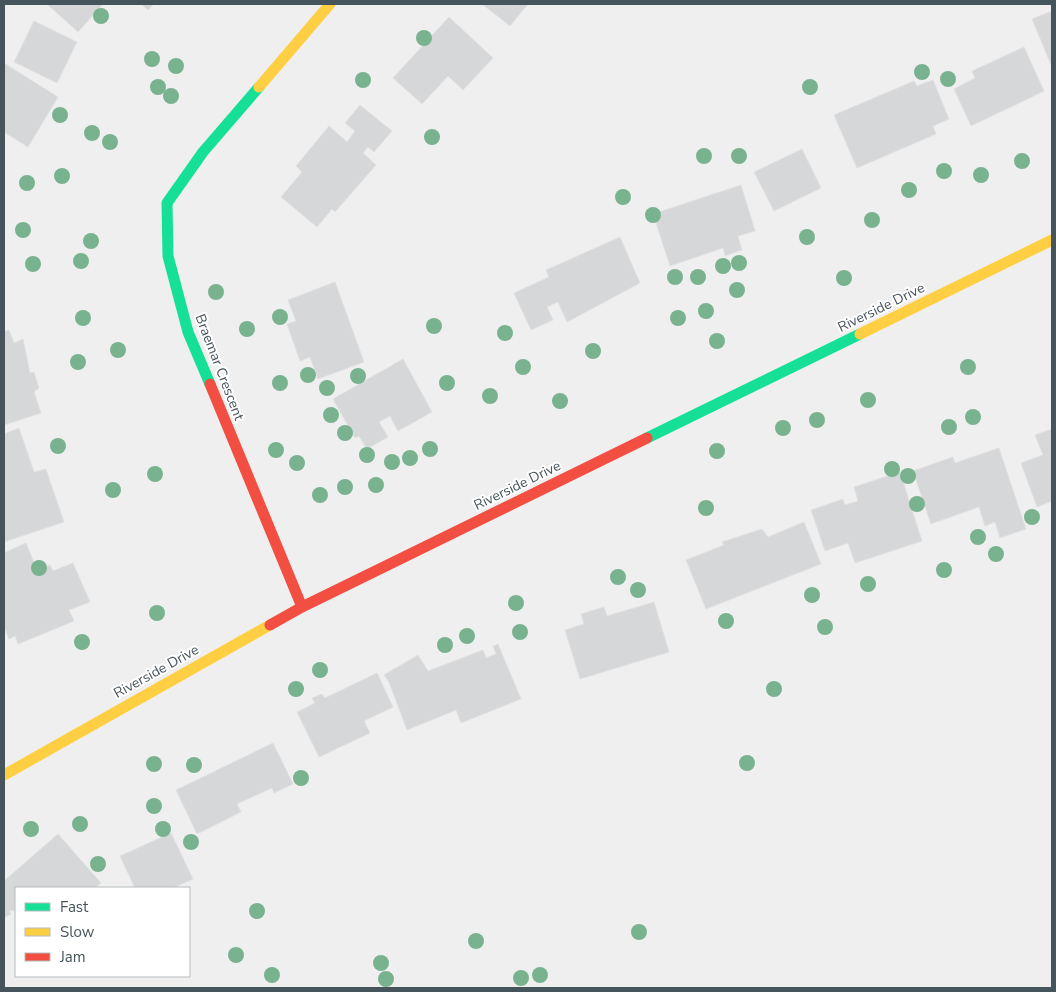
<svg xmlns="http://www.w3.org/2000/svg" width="1056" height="992" font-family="'Nunito Sans',sans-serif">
  <rect width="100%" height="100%" fill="#f0efef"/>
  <path fill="#d6d7d8" stroke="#e1e1e2" d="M47,4h56l-25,28z
    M141,4h13l-6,6z
    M482,4h46l-18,22z
    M1052,11v56l-20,-48z
    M449,17l44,41 -30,32 -15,-14 -26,28 -29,-26z
    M34,21l43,21 -20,41 -43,-21z
    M1024,47l20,44 -73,35 -17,-37 21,-11 -3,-7z
    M4,63l54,34 -30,50 -24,-15z
    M933,80l16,39 -16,7 3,8 -79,34 -23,-53 80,-34 3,5z
    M360,105l32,26 -18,21 -6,-5 -5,6 13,12 -41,47 -3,-3 -15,18 -36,-30 21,-25 -6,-6 33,-40 18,16 8,-11 -10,-8z
    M802,149l19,39 -47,23 -20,-39z
    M741,185l14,46 -17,5 4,14 -17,6 -2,-8 -53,18 -17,-52z
    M620,237l20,46 -73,39 -9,-20 -11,5 6,13 -22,10 -17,-37 35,-16 -3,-7z
    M335,282l29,80 -46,17 -8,-22 -10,4 -13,-37 9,-3 -8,-21z
    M9,330l5,13 9,-4 7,34 4,-1 5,16 -5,4 7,21 -37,12v-93z
    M403,359l29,53 -34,19 -8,-15 -11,6 9,15 -21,12 -8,-13 -4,2 -22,-39z
    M19,428l15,44 12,-3 18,53 -60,20v-108z
    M1052,429v72l-15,6 -16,-44 22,-8 -8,-20z
    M999,448l27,81 -26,9 -5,-16 -10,4 -6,-19 -48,17 -18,-53 40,-14 2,6z
    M900,472l22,69 -67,22 -7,-20 -23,8 -14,-41 32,-11 2,6 13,-4 -4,-14z
    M804,522l17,42 -115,45 -20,-49 38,-15 -2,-3 40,-13 6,8z
    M26,543l11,27 13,-5 3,6 20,-8 17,39 -21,8 5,11 -56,23 -3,-8 -6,3 -5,-13v-38l1,-1 -1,-3v-31z
    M654,602l15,50 -89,27 -15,-49 19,-6 -3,-10 23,-7 3,9z
    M498,644l23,55 -60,24 -5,-13 -49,20 -18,-48 -5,-7 34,-20 10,16 55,-21 3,8 10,-4 -3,-8z
    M377,673l16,34 -29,14 6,12 -51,24 -22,-45 18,-9 -3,-5 10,-4 3,4z
    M273,743l20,41 -19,9 -2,-5 -35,16 4,8 -44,22 -21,-44z
    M171,833l22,46 -20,9h-38l-15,-32z
    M58,834l43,49 -6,5h-79v22l-7,1 2,3 -7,4v-37z"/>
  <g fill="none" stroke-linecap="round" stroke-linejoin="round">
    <path stroke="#16e098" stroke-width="11" d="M210,384l-22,-52 -20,-76 -1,-53 36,-51 56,-65
      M647,438l213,-104"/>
    <path stroke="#ffcf43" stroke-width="11" d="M259,87l71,-83
      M860,334l192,-94
      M4,775l266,-150"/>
    <path stroke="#f24e42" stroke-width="11" d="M210,384l92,223
      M270,625l32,-18 345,-169"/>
  </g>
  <g fill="#78b28f">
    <circle cx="101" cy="16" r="8"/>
    <circle cx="424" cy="38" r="8"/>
    <circle cx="152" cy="59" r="8"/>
    <circle cx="176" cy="66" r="8"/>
    <circle cx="922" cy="72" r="8"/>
    <circle cx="948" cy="79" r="8"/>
    <circle cx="363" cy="80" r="8"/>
    <circle cx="158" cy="87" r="8"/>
    <circle cx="810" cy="87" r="8"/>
    <circle cx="171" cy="96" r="8"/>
    <circle cx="60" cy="115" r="8"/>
    <circle cx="92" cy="133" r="8"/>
    <circle cx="432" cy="137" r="8"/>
    <circle cx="110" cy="142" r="8"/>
    <circle cx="704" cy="156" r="8"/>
    <circle cx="739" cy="156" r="8"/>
    <circle cx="1022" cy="161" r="8"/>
    <circle cx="944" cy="171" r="8"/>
    <circle cx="981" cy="175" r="8"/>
    <circle cx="62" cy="176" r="8"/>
    <circle cx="27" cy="183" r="8"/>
    <circle cx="909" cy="190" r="8"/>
    <circle cx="623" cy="197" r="8"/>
    <circle cx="653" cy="215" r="8"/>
    <circle cx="872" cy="220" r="8"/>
    <circle cx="23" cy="230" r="8"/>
    <circle cx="807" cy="237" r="8"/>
    <circle cx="91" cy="241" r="8"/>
    <circle cx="81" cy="261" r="8"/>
    <circle cx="739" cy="263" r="8"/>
    <circle cx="33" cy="264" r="8"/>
    <circle cx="723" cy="266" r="8"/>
    <circle cx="675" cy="277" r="8"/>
    <circle cx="698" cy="277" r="8"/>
    <circle cx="844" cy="278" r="8"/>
    <circle cx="737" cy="290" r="8"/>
    <circle cx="216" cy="292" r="8"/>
    <circle cx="706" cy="311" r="8"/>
    <circle cx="280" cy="317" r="8"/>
    <circle cx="83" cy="318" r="8"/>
    <circle cx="678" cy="318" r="8"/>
    <circle cx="434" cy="326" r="8"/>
    <circle cx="247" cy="329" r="8"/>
    <circle cx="505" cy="333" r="8"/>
    <circle cx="717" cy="341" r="8"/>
    <circle cx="118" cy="350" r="8"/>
    <circle cx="593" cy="351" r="8"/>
    <circle cx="78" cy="362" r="8"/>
    <circle cx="523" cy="367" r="8"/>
    <circle cx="968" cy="367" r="8"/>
    <circle cx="308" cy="375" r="8"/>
    <circle cx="358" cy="376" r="8"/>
    <circle cx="280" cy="383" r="8"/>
    <circle cx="447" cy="383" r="8"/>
    <circle cx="327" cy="388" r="8"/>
    <circle cx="490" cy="396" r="8"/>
    <circle cx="868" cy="400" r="8"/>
    <circle cx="560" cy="401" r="8"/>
    <circle cx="331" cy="415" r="8"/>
    <circle cx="973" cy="417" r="8"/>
    <circle cx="817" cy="420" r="8"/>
    <circle cx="949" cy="427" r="8"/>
    <circle cx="783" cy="428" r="8"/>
    <circle cx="345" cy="433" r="8"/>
    <circle cx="58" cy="446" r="8"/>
    <circle cx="430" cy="449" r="8"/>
    <circle cx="276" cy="450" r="8"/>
    <circle cx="717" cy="451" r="8"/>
    <circle cx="367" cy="455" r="8"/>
    <circle cx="410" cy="458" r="8"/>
    <circle cx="392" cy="462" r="8"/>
    <circle cx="297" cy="463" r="8"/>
    <circle cx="892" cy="469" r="8"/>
    <circle cx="155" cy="474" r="8"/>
    <circle cx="908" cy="476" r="8"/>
    <circle cx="376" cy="485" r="8"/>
    <circle cx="345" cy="487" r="8"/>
    <circle cx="113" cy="490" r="8"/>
    <circle cx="320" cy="495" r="8"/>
    <circle cx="917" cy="504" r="8"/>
    <circle cx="706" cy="508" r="8"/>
    <circle cx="1032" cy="517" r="8"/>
    <circle cx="978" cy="537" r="8"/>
    <circle cx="996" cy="554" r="8"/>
    <circle cx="39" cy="568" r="8"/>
    <circle cx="944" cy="570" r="8"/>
    <circle cx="618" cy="577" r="8"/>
    <circle cx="868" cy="584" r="8"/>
    <circle cx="638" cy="590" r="8"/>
    <circle cx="812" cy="595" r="8"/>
    <circle cx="516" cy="603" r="8"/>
    <circle cx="157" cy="613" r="8"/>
    <circle cx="726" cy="621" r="8"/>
    <circle cx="825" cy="627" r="8"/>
    <circle cx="520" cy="632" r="8"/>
    <circle cx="467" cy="636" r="8"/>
    <circle cx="82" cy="642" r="8"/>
    <circle cx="445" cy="645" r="8"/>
    <circle cx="320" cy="670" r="8"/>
    <circle cx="296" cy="689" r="8"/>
    <circle cx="774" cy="689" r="8"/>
    <circle cx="747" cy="763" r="8"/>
    <circle cx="154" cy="764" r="8"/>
    <circle cx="194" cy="765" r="8"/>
    <circle cx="301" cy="778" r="8"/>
    <circle cx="154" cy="806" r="8"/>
    <circle cx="80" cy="824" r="8"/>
    <circle cx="31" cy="829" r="8"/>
    <circle cx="163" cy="829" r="8"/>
    <circle cx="191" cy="842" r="8"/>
    <circle cx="98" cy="864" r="8"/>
    <circle cx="257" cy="911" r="8"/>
    <circle cx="639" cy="932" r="8"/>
    <circle cx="476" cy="941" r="8"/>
    <circle cx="236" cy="955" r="8"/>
    <circle cx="381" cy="963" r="8"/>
    <circle cx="272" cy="975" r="8"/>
    <circle cx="540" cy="975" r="8"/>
    <circle cx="521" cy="978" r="8"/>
    <circle cx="386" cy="979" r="8"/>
  </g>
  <g text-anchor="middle" stroke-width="4" stroke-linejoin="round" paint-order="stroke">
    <g font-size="14" fill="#46545c" stroke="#fff">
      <text transform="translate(881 307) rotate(-26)" y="5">Riverside Drive</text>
      <text transform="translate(220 367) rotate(69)" y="5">Braemar Crescent</text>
      <text transform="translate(517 485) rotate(-26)" y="5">Riverside Drive</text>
      <text transform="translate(156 671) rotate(-29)" y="5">Riverside Drive</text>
    </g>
  </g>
  <rect width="1056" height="992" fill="none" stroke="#46545c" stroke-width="10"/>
  <rect x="15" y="887" width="175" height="90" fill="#ffffff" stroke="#b5bbbe"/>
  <rect x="25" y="903" width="25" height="8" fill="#16e098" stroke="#b5bbbe"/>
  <text x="60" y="912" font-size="15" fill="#46545c">Fast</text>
  <rect x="25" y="928" width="25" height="8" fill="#ffcf43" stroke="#b5bbbe"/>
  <text x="60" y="937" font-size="15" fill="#46545c">Slow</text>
  <rect x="25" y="953" width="25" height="8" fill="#f24e42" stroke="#b5bbbe"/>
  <text x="60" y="962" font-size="15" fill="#46545c">Jam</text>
</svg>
